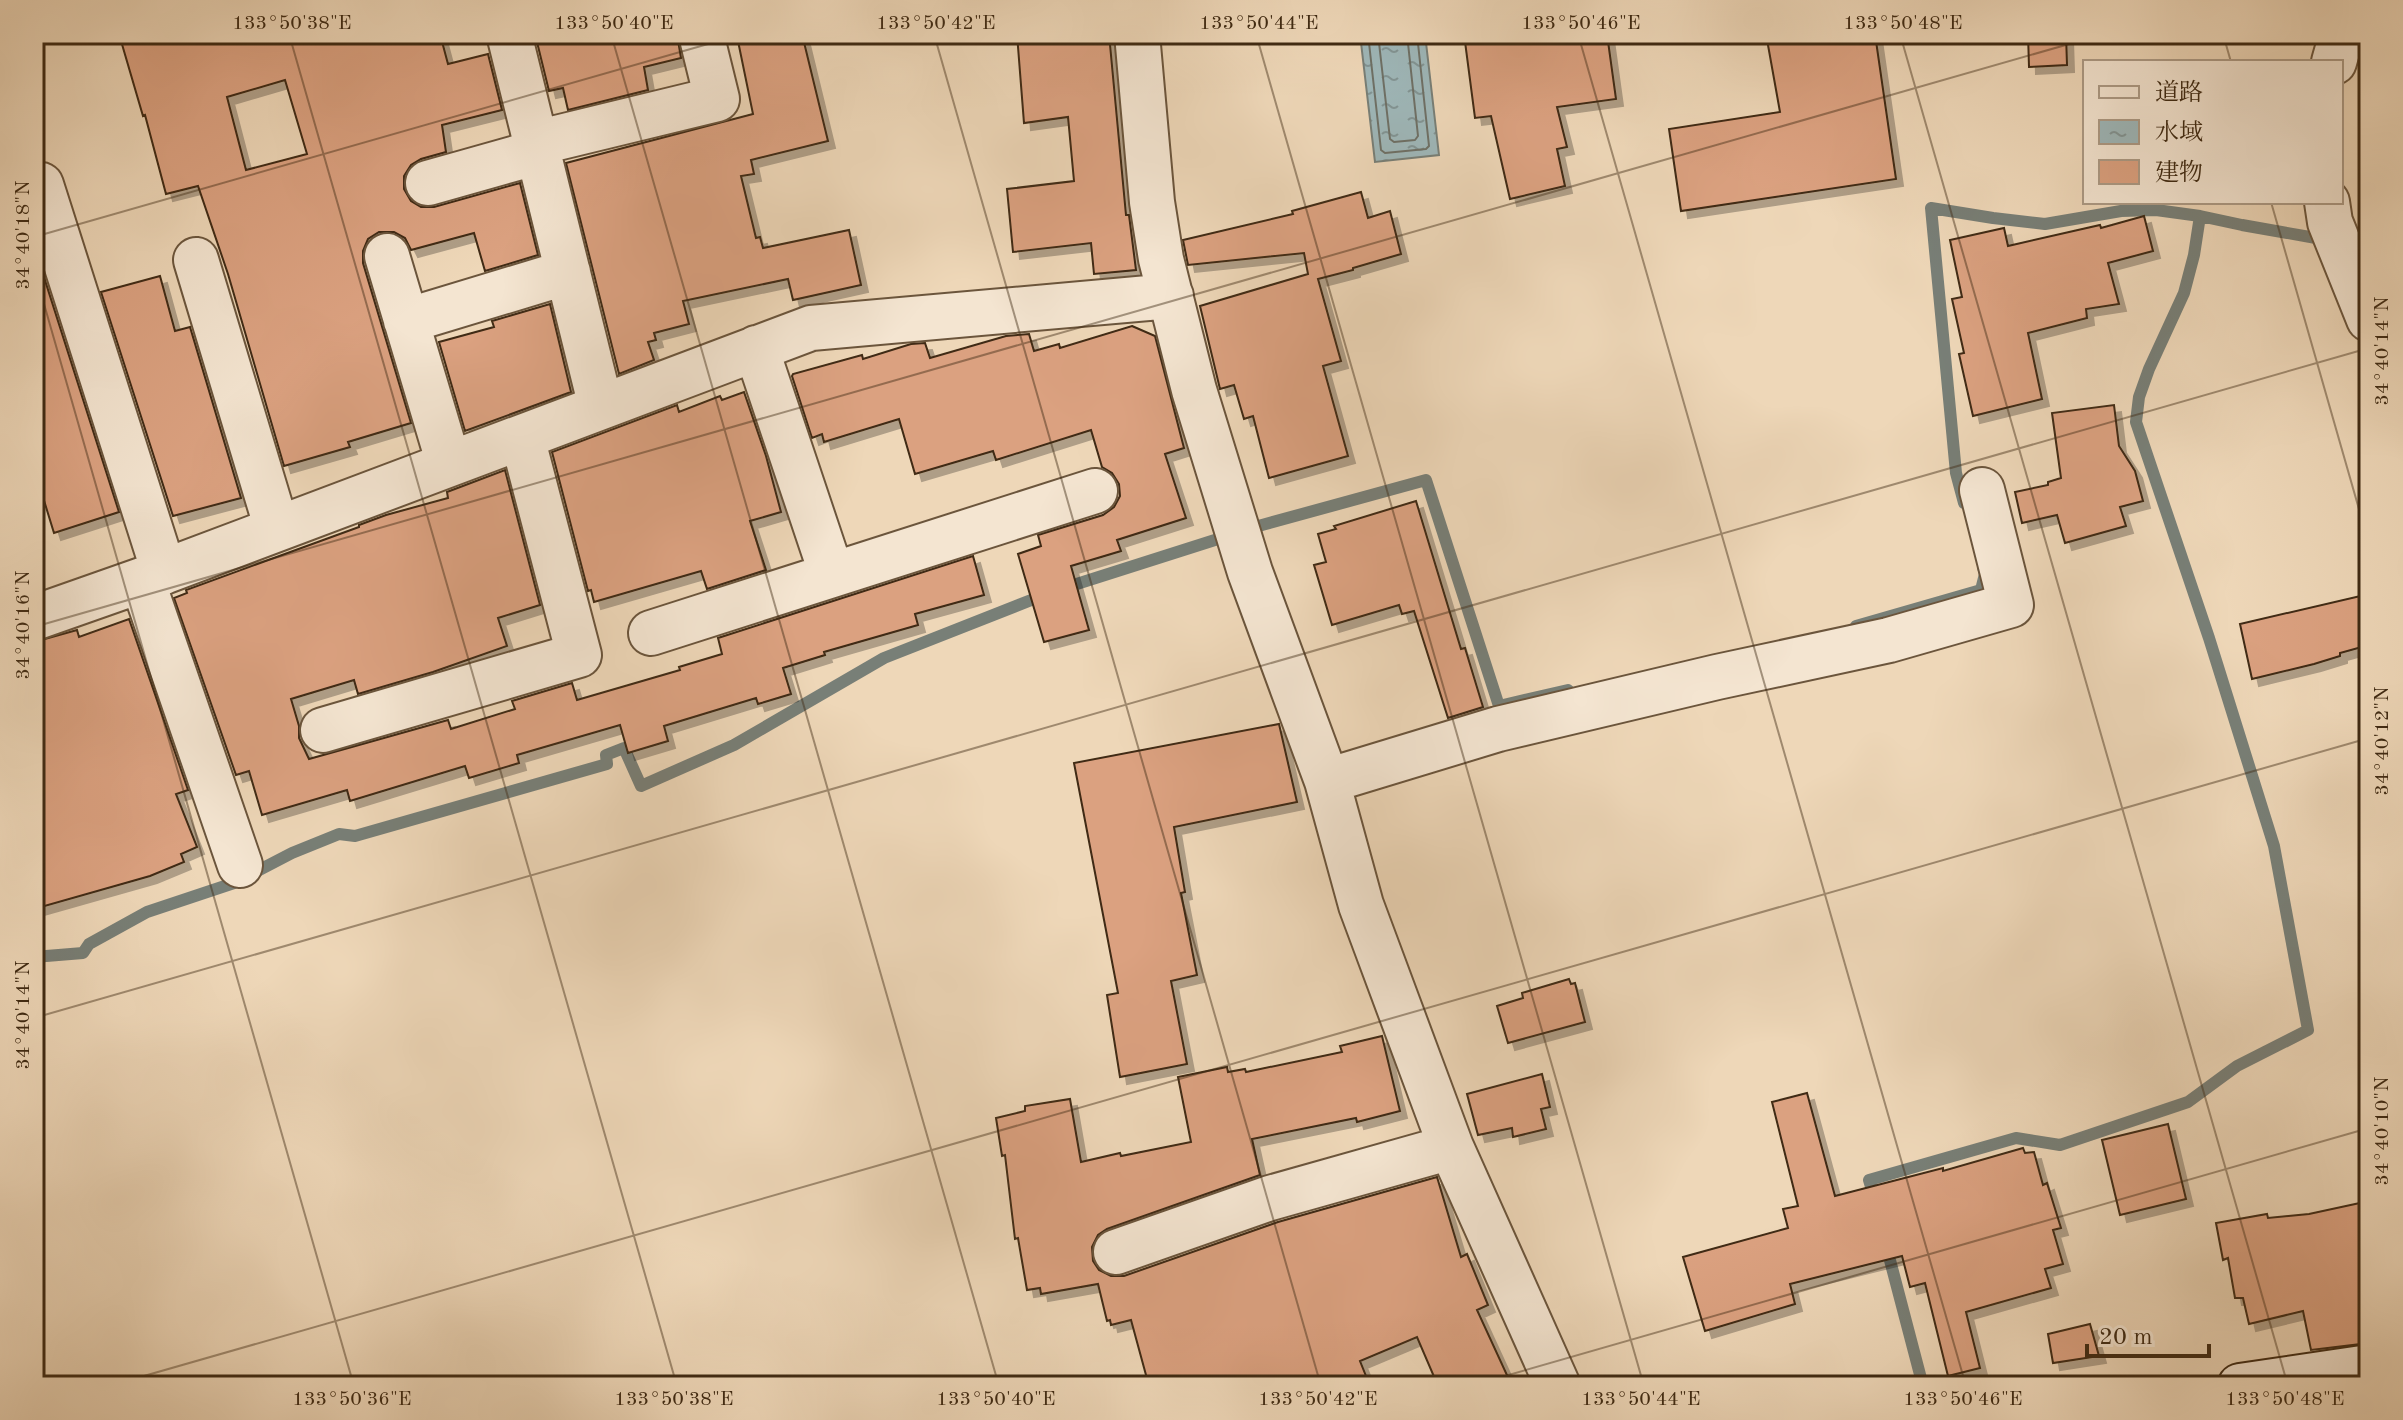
<svg xmlns="http://www.w3.org/2000/svg" width="2403" height="1420" font-family="'Old Standard TT','Noto Serif JP',serif">
  <defs>
    <pattern id="water-ripples" width="26" height="14" patternUnits="userSpaceOnUse" patternTransform="scale(2)"><rect width="26" height="14" fill="#9eb7b9"/><path d="M2 4q2-2 4 0t4 0M15 11q2-2 4 0t4 0" fill="none" stroke="#829595"/></pattern>
    <filter id="shadow"><feDropShadow dx="7" dy="7" stdDeviation="0" flood-color="#0004"/></filter>
  </defs>
  <rect width="100%" height="100%" fill="#eed7b8"/>
  <filter id="stains"><feTurbulence type="fractalNoise" baseFrequency=".0025" numOctaves="4"/><feColorMatrix values="0 0 0 0 .2 0 0 0 0 .09 0 0 0 0 .02 0 0 0 .5 -.17"/></filter>
  <radialGradient id="worn" r=".72"><stop offset=".6" stop-color="#630" stop-opacity="0"/><stop offset="1" stop-color="#630" stop-opacity=".3"/></radialGradient>
  <path fill="url(#water-ripples)" stroke="#787f77" stroke-width="2" d="M1360,34h65l14,121 -64,7z"/>
  <g fill="none" stroke-linecap="round" stroke-linejoin="round">
    <path stroke="#6e7066" stroke-width="2" d="M1368,34l13,116 4,3 41,-4 3,-3 -12,-112
      M1378,34l12,105 4,3 21,-2 3,-4 -11,-102"/>
    <path stroke="#787f77" stroke-width="12" d="M2349,244l15,3 5,8
      M1964,503l-8,-30 -25,-265 62,10 52,6 76,-13 35,-1 44,6
      M1061,589l201,-64 164,-45 73,226 69,-16
      M1856,626l125,-36 4,-16 -2,-7
      M34,957l49,-4 6,-9 58,-32 87,-29 58,-30 47,-19 16,2 252,-72 -1,-9 18,-7 17,38 93,-41 150,-87 160,-63
      M1875,1200l-6,-20 147,-42 44,7 128,-43 49,-36 71,-36 -34,-184 -65,-208 -73,-216 3,-25 10,-28 35,-76 10,-38 6,-39 42,9 85,15
      M1886,1245l37,141"/>
  </g>
  <path fill="#dba180" stroke="#3f2a13" stroke-width="2" fill-rule="evenodd" filter="url(#shadow)" d="M119,34h321l8,30 40,-10 14,56 -60,15 4,27 -25,7 -10,6 -7,11v13l7,12 10,6h13l86,-24 18,72 -53,16 -11,-38 -63,17 -6,-12 -11,-6h-15l-11,7 -5,12v12l48,160 -63,19 2,5 -66,19 -56,-192 -30,-88 -32,8 -21,-79 -2,1zM285,80l22,74 -61,16 -19,-73z
    M577,34h100l4,24 -37,9 4,23 -80,20 -5,-22 -14,3 -12,-49z
    M742,34h60l26,107 -77,19 3,14 -13,2 15,62 4,-1 3,11 86,-18 12,55 -68,15 -5,-21 -105,22 6,23 -35,9 2,7 -8,2 6,18 -35,14 -53,-211 187,-49 -15,-73 5,-1z
    M1017,34h92l17,181h3l7,55 -42,4 -3,-31 -78,9 -6,-63 67,-8 -6,-64 -44,6z
    M1464,34h143l9,65 -59,8 10,40 -10,2 8,37 -55,13 -19,-83 -16,2z
    M1766,34h109l21,145 -215,32 -12,-82 111,-17z
    M2028,34h38l1,31 -38,2z
    M1361,192l7,26 22,-7 11,43 -48,14v2l-35,9 23,82 -18,5 25,90 -79,22 -16,-62 -9,3 -10,-34 -14,4 -20,-83 108,-32 -4,-21 -116,12 -5,-25 110,-26 -1,-3z
    M2144,216l9,35 -45,12 11,41 -33,5 1,9 -59,15 14,66 -69,17 -14,-62 5,-1 -12,-54 10,-2 -12,-57 54,-12 4,18 92,-21 1,3z
    M34,246l85,266 -65,21 -20,-65z
    M160,276l15,55 15,-4 51,171 -68,18 -72,-224z
    M550,304l21,88 -106,39 -26,-89 55,-15 -2,-6z
    M1132,326l23,10 29,112 -19,6 21,64 -69,22 4,11 -50,15 18,64 -45,12 -26,-88 23,-8 -3,-11 65,-20 11,-8 6,-11 -1,-12 -7,-11 -10,-6 -11,-37 -95,30 -3,-9 -78,23 -16,-55 -75,23 -2,-8 -10,4 -20,-62 1,-2 69,-19 1,4 48,-15 14,-1 5,15 76,-22 23,-2 5,17 25,-7 1,4z
    M744,392l22,64 15,56 -31,9 16,49 -59,19 -6,-18 -107,31 -3,-12 -3,1 -36,-139 125,-47 2,7 41,-16 2,4z
    M2114,405l5,41 16,25 8,30 -23,6 6,19 -61,17 -8,-28 -35,8 -7,-31 33,-7v-3l13,-4 -9,-65z
    M505,470l35,135 -42,13 9,28 -74,26 -75,22 -4,-14 -63,19 8,27v12l10,21 139,-39 3,9 64,-20 -3,-8 60,-18 5,17 103,-30 -1,-3 43,-13 -4,-16 255,-82 11,39 -69,19 3,11 -94,27 1,3 -42,13 8,26 -33,10 -2,-6 -92,28 4,15 -40,12 -8,-28 -103,30 2,8 -50,15 -4,-12 -115,35 -3,-11 -85,25 -13,-44 -13,4 -62,-177 13,-5 -1,-3 173,-63v-2l27,-10 62,-17 -1,-6z
    M1416,501l45,148 4,-1 18,59 -35,11 -34,-107 -12,3 -3,-9 -67,20 -18,-60 12,-3 -8,-28 18,-5 -2,-3z
    M2369,594v51l-29,8v3l-26,8 -62,15 -12,-55z
    M129,619l59,171 -12,4 21,53 -16,7 3,8 -34,14 -116,33v-267l43,-12 2,7z
    M1279,724l18,78 -123,25 11,65 -4,1 16,82 -26,6 16,83 -67,13 -13,-82 11,-2 -44,-230z
    M1569,979l2,5 4,-1 10,39 -77,21 -11,-37 26,-8 -1,-5z
    M1382,1036l18,75 -43,11 -1,-4 -104,21 8,36 -153,54 -9,6 -6,12 1,14 6,9 12,6h13l154,-54 159,-45 24,80 6,-3 21,51 -11,5 35,76h-74l-21,-49 -57,24 10,25h-221l-18,-66 -20,5 -1,-5 -3,1 -9,-37 -57,10 -1,-6 -13,2 -9,-52 -3,1 -10,-84 -3,1 -6,-38 29,-7v-5l45,-7 11,63 39,-9 1,3 70,-14 -13,-65 49,-10 1,5 17,-3 1,3 96,-20 -2,-6z
    M1542,1074l8,33 -9,2 5,20 -33,8 -1,-9 -34,7 -11,-41z
    M1807,1093l28,103 108,-28v3l80,-23 2,5 9,-1 9,33 4,-2 14,45 -8,2 10,34 -18,5 6,19 -85,24 14,56 -32,8 -23,-93 -15,4 -8,-31 -112,28 5,20 -90,27 -22,-74 105,-29 -5,-19 15,-3 -26,-104z
    M2168,1124l18,75 -66,16 -18,-75z
    M2369,1201v142l-58,7 -8,-39 -54,13 -6,-26h-8l-7,-40 -5,2 -7,-37 51,-9 1,4 41,-4z
    M2090,1324l9,32 -46,7 -5,-29z"/>
  <g fill="none" stroke-linecap="round" stroke-linejoin="round">
    <g stroke="#6b553c" stroke-width="48">
      <path id="minor" d="M509,34l92,373
        M1137,34l15,168 9,57 33,131 56,182 77,209 34,124 90,242 107,239
        M2334,62l8,-28
        M536,143l181,-44 -16,-65
        M428,183l110,-31
        M41,185l123,387
        M2327,202l3,20 39,97
        M387,256l62,208
        M196,260l81,269
        M406,321l162,-49
        M756,348l76,227
        M142,580l98,285
        M34,618l108,-38 669,-252 360,-32
        M651,633l444,-142
        M323,730l256,-75 -57,-218
        M1327,781l171,-52 219,-52 172,-37 122,-35 -29,-115
        M1116,1252l154,-54 181,-51"/>
    </g>
    <g stroke="#3f2a13" stroke-width="48">
      <path id="secondary" d="M2240,1386l129,-19"/>
    </g>
    <use href="#minor" stroke="#f4e5d1" stroke-width="44"/>
    <use href="#secondary" stroke="#f4e5d1" stroke-width="44"/>
  </g>
  <path fill="none" stroke="#3f2a13" stroke-width="2" stroke-opacity="0.45" d="M289,34l388,1352M611,34l388,1352M934,34l387,1352M1256,34l388,1352M1578,34l388,1352M1900,34l388,1352M2223,34l8,28M2271,202l98,342M34,237l709,-203M34,269l320,1117M34,627l2070,-593M34,1018l2335,-670M109,1386l2260,-648M1470,1386l899,-258"/>
  <rect width="2403" height="1420" fill="none" stroke="#eed7b8" stroke-width="88"/>
  <rect x="2083" y="60" width="260" height="144" fill="#f4e5d1" stroke="#ac9a85" stroke-width="2"/>
  <rect x="2099" y="86" width="40" height="12" fill="#f4e5d1" stroke="#ac9a85" stroke-width="2"/>
  <text x="2155" y="100" font-size="24" fill="#3f2a13">道路</text>
  <rect x="2099" y="120" width="40" height="24" fill="url(#water-ripples)" stroke="#ac9a85" stroke-width="2"/>
  <text x="2155" y="140" font-size="24" fill="#3f2a13">水域</text>
  <rect x="2099" y="160" width="40" height="24" fill="#dba180" stroke="#ac9a85" stroke-width="2"/>
  <text x="2155" y="180" font-size="24" fill="#3f2a13">建物</text>
  <path d="M2087 1344v12h122v-12" fill="none" stroke="#3f2a13" stroke-width="4"/>
  <text x="2099" y="1344" font-size="24" fill="#3f2a13" stroke="#f4e5d1" stroke-width="6" paint-order="stroke">20 m</text>
  <rect x="44" y="44" width="2315" height="1332" fill="none" stroke="#3f2a13" stroke-width="3"/>
  <g font-size="20" text-anchor="middle" fill="#3f2a13">
    <text x="292" y="29">133°50'38"E</text>
    <text x="614" y="29">133°50'40"E</text>
    <text x="936" y="29">133°50'42"E</text>
    <text x="1259" y="29">133°50'44"E</text>
    <text x="1581" y="29">133°50'46"E</text>
    <text x="1903" y="29">133°50'48"E</text>
    <text transform="translate(22 235) rotate(-90)" y="7">34°40'18"N</text>
    <text transform="translate(2381 351) rotate(-90)" y="7">34°40'14"N</text>
    <text transform="translate(22 625) rotate(-90)" y="7">34°40'16"N</text>
    <text transform="translate(2381 741) rotate(-90)" y="7">34°40'12"N</text>
    <text transform="translate(22 1015) rotate(-90)" y="7">34°40'14"N</text>
    <text transform="translate(2381 1131) rotate(-90)" y="7">34°40'10"N</text>
    <text x="352" y="1405">133°50'36"E</text>
    <text x="674" y="1405">133°50'38"E</text>
    <text x="996" y="1405">133°50'40"E</text>
    <text x="1318" y="1405">133°50'42"E</text>
    <text x="1641" y="1405">133°50'44"E</text>
    <text x="1963" y="1405">133°50'46"E</text>
    <text x="2285" y="1405">133°50'48"E</text>
  </g>
  <rect width="100%" height="100%" filter="url(#stains)"/>
  <rect width="100%" height="100%" fill="url(#worn)"/>
</svg>
